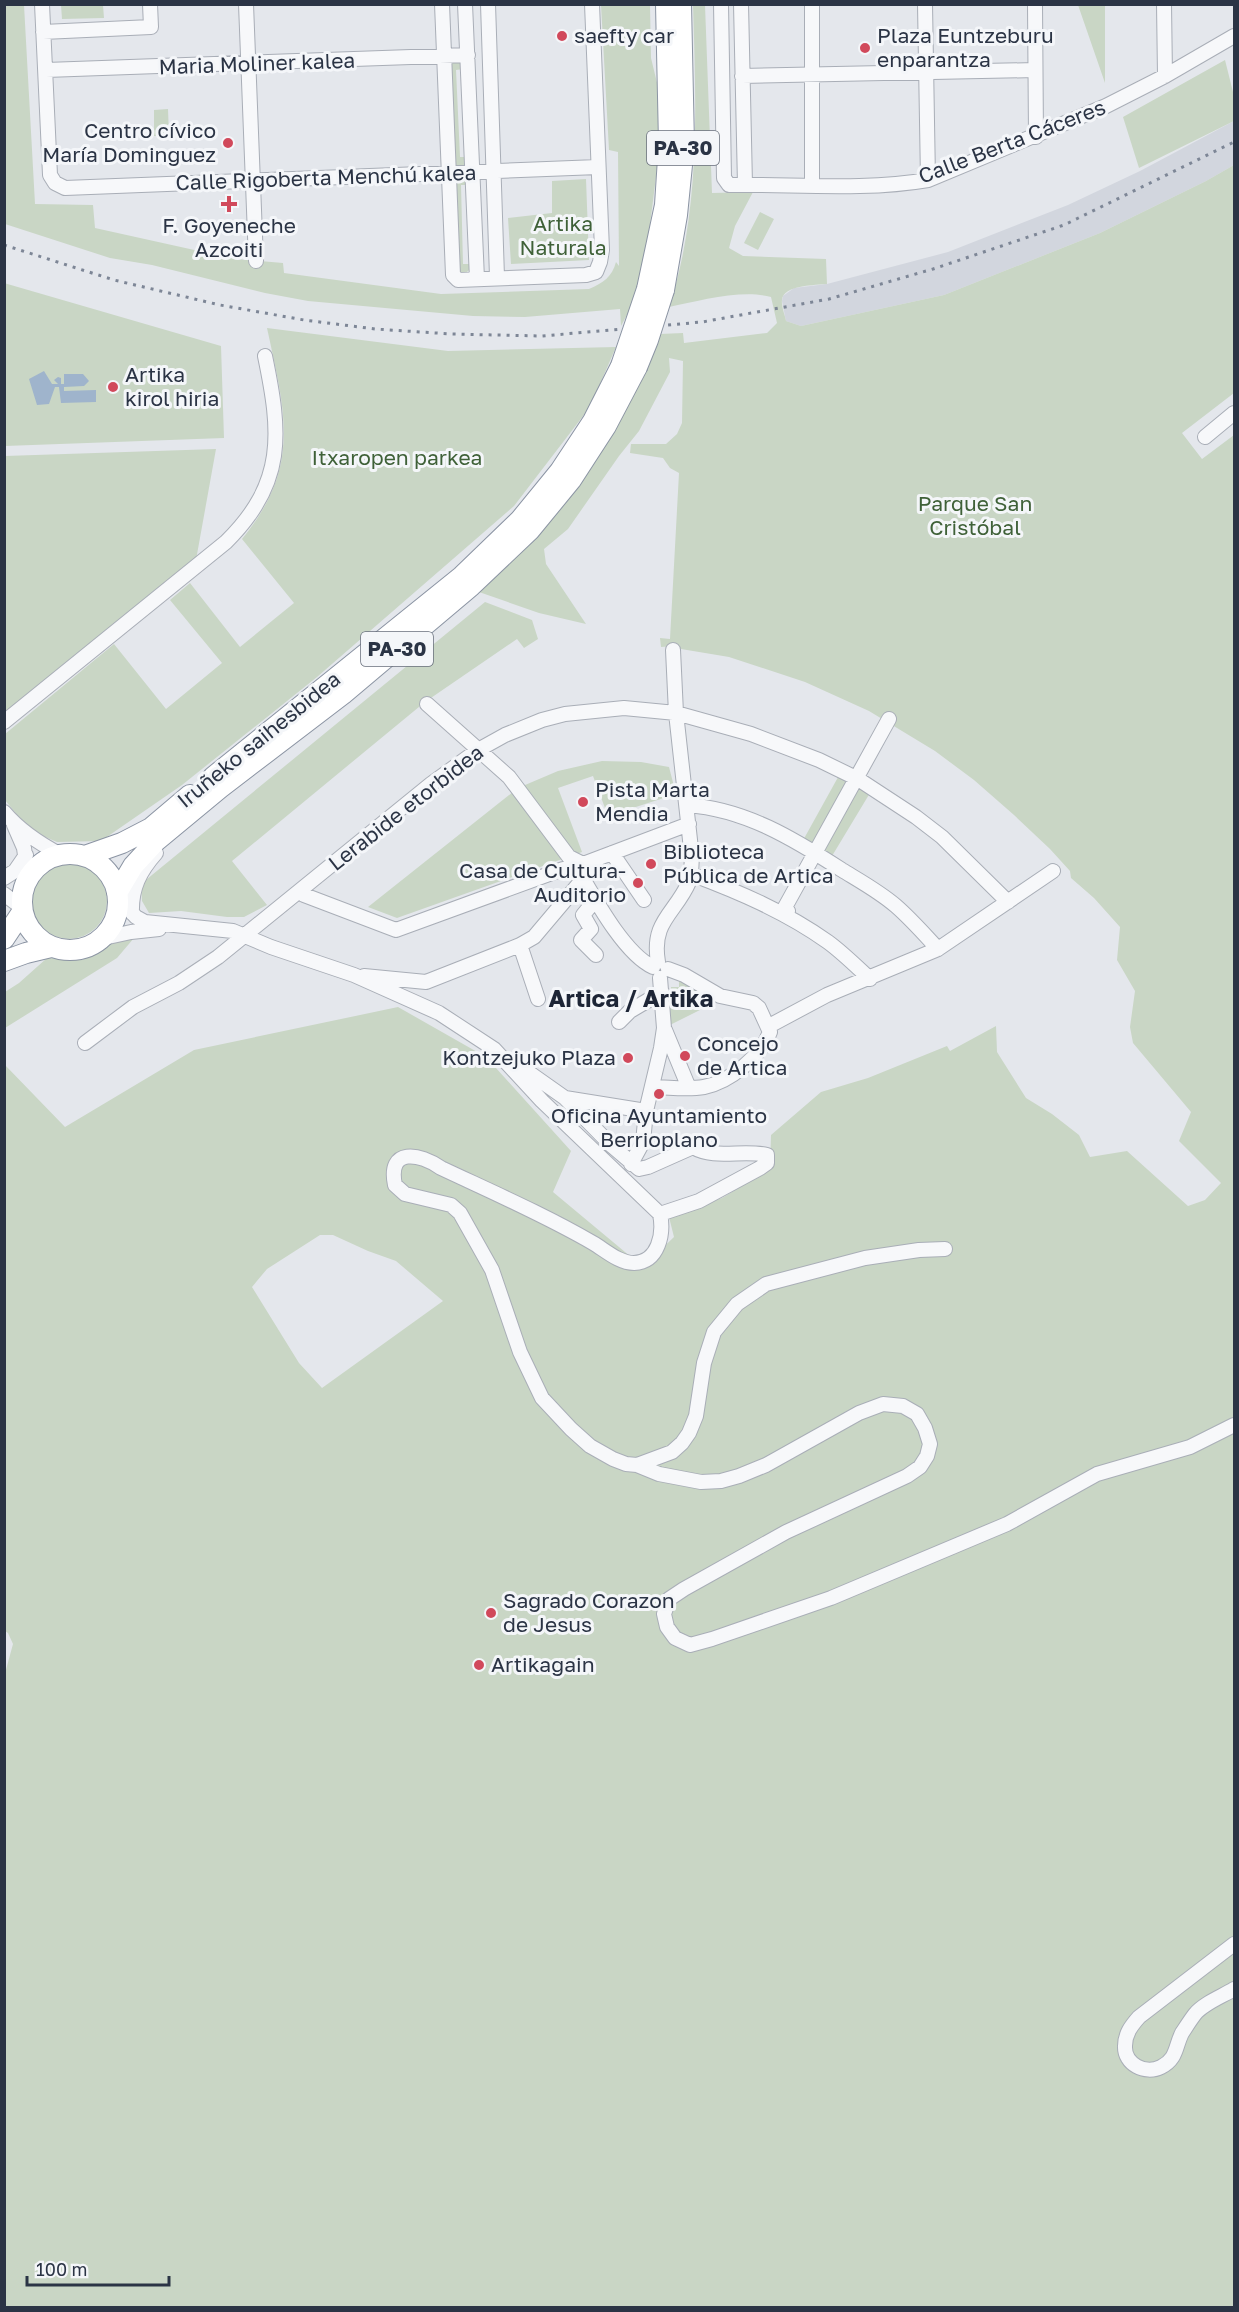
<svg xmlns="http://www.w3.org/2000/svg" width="1239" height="2312" font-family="'Golos Text',sans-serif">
  <rect width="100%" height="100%" fill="#e4e7ec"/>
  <path fill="#d2d6de" d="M1234,121v44l-28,16 -106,52 -156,62 -143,31 -15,-5 -4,-20 1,-5 11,-8 33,-4 121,-32 120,-47 72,-34z"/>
  <path fill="#c9d6c5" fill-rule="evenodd" d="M5,5h19l11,199 58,1 2,23 140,31 48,4 1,10 157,21 148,-5c14,-6 23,-12 27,-27l3,4 -1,-114 -9,-2 -8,-145h49l1,53 8,33 -2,78 -10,79 -10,48 -16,30 -1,-17 -95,8 -52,-1 -165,-15 -43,-8 -113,-28 -42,-7 -105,-34z
    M61,5h42l1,13 -42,1z
    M693,5h12l7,188 41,-1 -18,34 -6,22 14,8 83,3 1,25c-11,1 -44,1 -45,16 -1,6 3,15 4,21l15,5 143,-31 156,-62 106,-52 28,-16v228l-52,40 20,26 32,-24v1872h-1229l-1,-630 9,-33 -5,-11 -3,-2v-566l60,62 129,-77 204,-43 88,50 85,94 -18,41 90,75 31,-30 -5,-20 53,-19 48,-29 1,-34 50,-43 47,-14 79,-32 3,5 46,-25 1,26 29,46 26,16 27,21 11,22 37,-6 61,55 17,-6 16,-17 -42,-42 12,-29 -58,-69 -3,-16 5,-36 -18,-31 3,-33 -26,-29 -23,-20 -1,-7 -20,-22 -36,-34 -40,-35 -39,-29 -66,-40 -64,-29 -76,-25 -48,-8 -7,-3 -13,1 -1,-9 10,1 9,-166 -9,-5 -7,-10 -33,-5 1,-9h35l11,-10 5,-11 1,-62 -14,-3 1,14 -31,59 -20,25 -51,73 -24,20 2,15 40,60 -47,-11 -60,-21 63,-63 118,-195 23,-1 1,10 83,-10 10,-10 -6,-26c-29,-8 -72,4 -102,10 32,-97 27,-202 24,-302zM320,1235h13l35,16 28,10 47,40 -121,87 -23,-25 -47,-76 15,-18z
    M1078,5h27v78z
    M1225,60l9,36v25l-95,47 -16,-51z
    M455,61l6,2 3,6 -8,1 4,87h6v6l-3,4h-7l-2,-2 -5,-99z
    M168,109l1,27h-15v-26z
    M462,177l7,8h-8l2,79h7v5l-4,4h-6l-2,-2 -4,-89z
    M586,179l3,81 -78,4 -3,-46 44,-5v-32z
    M760,212l14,7 -16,31 -14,-7z
    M4,283l217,63 3,92 -219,8z
    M267,328l181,23 168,-4 -26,60 -76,99 -197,171 -135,108 -81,56 -44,1 -28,-12 -24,-30v-66l109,-90 52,65 56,-46 -52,-63 20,-17 50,64 54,-44 -52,-64c60,-73 43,-127 25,-211z
    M216,449l-20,111 -191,152v-256z
    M485,602l47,18 6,19 -14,9 -7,-9 -92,63 -193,159 35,44 -23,12h-17l-46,-6 -32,2 -7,-12 -1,-17z
    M602,761l39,1 28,5 7,27 -68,22 -15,-40 -35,12 24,64 -185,66 -29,-11 150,-119 40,-17z
    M842,770l31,18 -44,73 -28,-17z
    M31 901a38 38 0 1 1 76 0a38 38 0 1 1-76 0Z
    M134,938l-17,20 -112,70v-36l14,-9 28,-25 35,2 33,-18z
    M679,979l39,22 -50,25 -3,-34h6v-5h8z"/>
  <path fill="#9fb4cc" d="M44,371l8,13h6l-4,-4 4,-3 3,1v6h3v-10h19l6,7 -5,5 -20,1v4l32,-1v12l-35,1 -2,-16h-4l-6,17 -12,1 -8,-26z"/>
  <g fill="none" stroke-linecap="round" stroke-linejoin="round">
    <g stroke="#a9aeb7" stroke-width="16">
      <path id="minor" d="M42,4l8,171 5,8 10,5 533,-21
        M246,4l10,257
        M442,4l11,271 5,5 128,-5 10,-3 4,-10 2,-12 -10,-246
        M465,4l12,275
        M488,4l9,273
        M721,4l3,174 5,7c64,-1 135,6 199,-5l178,-74 59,-30 69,-40
        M741,4l4,181
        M812,4v182
        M925,4l3,176
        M1035,4l1,133
        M1164,4l1,72
        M43,32l108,-5 -1,-23
        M46,70l422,-15
        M742,76l293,-6
        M1205,437l29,-24
        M427,704l82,73 60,80 14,7 106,-40
        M4,722l222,-180c60,-59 55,-109 39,-186
        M687,805c58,4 107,34 155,65 18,11 38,22 54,36 15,13 29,29 42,43
        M4,812c16,19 36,32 57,43
        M14,825l10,23 4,29
        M612,853l32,47
        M691,874c48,18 95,38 137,68 15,11 29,25 42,37
        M4,878l11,-7 11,-16
        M300,891l4,4 92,35 167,-61 11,1 7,5c15,26 44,79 72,92
        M4,894l17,13
        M118,898l18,19 9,5 88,9 38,16 83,28 85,38 55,36 48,52 118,113c4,19 -1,48 -26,49 -15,0 -29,-13 -41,-20 -48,-28 -101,-51 -152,-75 -21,-15 -54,-21 -46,17l10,9 46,11 9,8 32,57 28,82 22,46 29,31 19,17 23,13 13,5 11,1 22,9 42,8 20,-1 18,-5 27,-11 93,-52 24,-9 20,2 14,8 8,14 5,16 -3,12 -7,11 -13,9 -121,56 -102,57 -15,10 -5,15 3,13 8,11 15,7 22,-6 119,-41 176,-74 90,-50 93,-27 44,-22
        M132,913c-1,-25 8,-42 24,-60
        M786,915l2,-4 -4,-2 105,-190
        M99,939l32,-7 28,-3
        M520,945l18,54
        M596,955l-15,-15 10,-11 -8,-14 13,-16
        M658,962c-7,-41 17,-48 31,-80 3,-8 2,-16 3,-24l-16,-145 -3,-63
        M364,976l62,6 94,-37 14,-8 49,-58
        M619,1022l11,-11 32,-19
        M769,1026l58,-31 111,-46 115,-78
        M665,1030l24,58
        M85,1043l48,-36 46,-24 39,-26 213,-173 47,-34 27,-15 37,-15 23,-6 59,-6 52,5 75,21 68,26 39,19 58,38 26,20 66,65
        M514,1062l51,36 47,48 27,23 9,-2 45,-20c22,13 50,2 74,8v8l-7,5 -61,33 -39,13
        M652,1087c17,0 35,3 52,0 26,-5 57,-31 66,-55l-11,-24 -6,-5 -33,-7 -36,-21 -16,-6
        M565,1098l81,13
        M631,1164l12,-22 3,-31 15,-63 3,-20 -4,-50
        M637,1465l35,-13 10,-9 7,-10 7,-17 8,-53 10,-31 23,-28 29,-20 99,-26 54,-8 26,-1
        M1234,1944l-95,73c-8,9 -14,17 -14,29 -1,18 20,29 36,21 16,-8 14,-20 21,-34 4,-6 9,-14 13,-19 9,-11 28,-18 39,-25"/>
    </g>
    <g stroke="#8b94a3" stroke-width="22">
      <path id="highway" d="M647,289l18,-84 4,-62 -3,-139
        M664,290l13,-75 7,-70 -3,-141
        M213,777l249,-201 58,-56 40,-49 33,-50 28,-55
        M22 902a48 48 0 1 1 96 0a48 48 0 1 1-96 0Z
        M85,856l37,-13 29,-15 39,-33
        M117,893l16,-27 23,-25 64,-53 123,-94 128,-108 59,-56 41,-50 35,-54 31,-59
        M4,939l18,-27
        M4,961l22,-8 25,-6"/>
    </g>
    <use href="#minor" stroke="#f7f8fa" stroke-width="14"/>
    <use href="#highway" stroke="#fff" stroke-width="20"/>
    <path stroke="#7d8696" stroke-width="3" stroke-dasharray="3 6" stroke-linecap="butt" d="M4,245l110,35 106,25 84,15 71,9 76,5 91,2 160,-14 127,-23 104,-30 131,-44 170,-83"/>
    <g stroke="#8b94a3" stroke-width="22" stroke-linecap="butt">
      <path id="highway-bridge" d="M621,366l26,-77
        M637,367l11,-27 16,-50"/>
    </g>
    <use href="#highway-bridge" stroke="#fff" stroke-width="20"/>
  </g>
  <g fill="#d1495b" stroke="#f4f6f9" stroke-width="2">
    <circle cx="562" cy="36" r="6"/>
    <circle cx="865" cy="48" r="6"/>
    <circle cx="228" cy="143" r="6"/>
    <path d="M226 195h6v6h6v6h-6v6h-6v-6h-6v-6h6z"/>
    <circle cx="113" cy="387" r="6"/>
    <circle cx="583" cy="802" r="6"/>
    <circle cx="651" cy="864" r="6"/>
    <circle cx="638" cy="883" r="6"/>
    <circle cx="685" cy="1056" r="6"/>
    <circle cx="628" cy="1058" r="6"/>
    <circle cx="659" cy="1094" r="6"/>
    <circle cx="491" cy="1613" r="6"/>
    <circle cx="479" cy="1665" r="6"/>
  </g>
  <g text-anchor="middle" stroke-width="6" stroke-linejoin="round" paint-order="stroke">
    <g fill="#f4f6f9" stroke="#676e7b" stroke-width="1.5">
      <rect x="647" y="131" width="72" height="34" rx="4.5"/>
      <rect x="361" y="632" width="72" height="34" rx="4.5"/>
    </g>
    <g font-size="20" font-weight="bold" fill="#2b3445">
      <text x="683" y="155">PA-30</text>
      <text x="397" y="656">PA-30</text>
    </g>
    <g font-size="21" fill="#2b3445" stroke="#f4f6f9" text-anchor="start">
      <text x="574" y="43">saefty car</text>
      <text x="877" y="43">Plaza Euntzeburu<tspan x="877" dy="24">enparantza</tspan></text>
      <text x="216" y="138" text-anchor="end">Centro cívico<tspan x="216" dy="24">María Dominguez</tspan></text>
      <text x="229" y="233" text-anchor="middle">F. Goyeneche<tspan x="229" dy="24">Azcoiti</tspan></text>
      <text x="125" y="382">Artika<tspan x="125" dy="24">kirol hiria</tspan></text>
      <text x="595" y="797">Pista Marta<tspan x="595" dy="24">Mendia</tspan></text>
      <text x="663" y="859">Biblioteca<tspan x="663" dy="24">Pública de Artica</tspan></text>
      <text x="626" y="878" text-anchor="end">Casa de Cultura-<tspan x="626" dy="24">Auditorio</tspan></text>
      <text x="697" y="1051">Concejo<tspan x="697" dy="24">de Artica</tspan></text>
      <text x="616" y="1065" text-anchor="end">Kontzejuko Plaza</text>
      <text x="659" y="1123" text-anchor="middle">Oficina Ayuntamiento<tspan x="659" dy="24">Berrioplano</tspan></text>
      <text x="503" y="1608">Sagrado Corazon<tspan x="503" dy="24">de Jesus</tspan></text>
      <text x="491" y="1672">Artikagain</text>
    </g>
    <g font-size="21" fill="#2b3445" stroke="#f4f6f9">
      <text transform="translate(257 64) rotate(-2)" y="7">Maria Moliner kalea</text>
      <text transform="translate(1012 142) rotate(-21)" y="7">Calle Berta Cáceres</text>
      <text transform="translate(326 178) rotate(-2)" y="7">Calle Rigoberta Menchú kalea</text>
      <text transform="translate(259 740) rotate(-39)" y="7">Iruñeko saihesbidea</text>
      <text transform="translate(406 808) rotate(-38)" y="7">Lerabide etorbidea</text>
    </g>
    <g font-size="21" fill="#3f6138" stroke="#f4f6f9">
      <text x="563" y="231">Artika<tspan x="563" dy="24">Naturala</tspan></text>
      <text x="397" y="465">Itxaropen parkea</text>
      <text x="975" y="511">Parque San<tspan x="975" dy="24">Cristóbal</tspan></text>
    </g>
    <g font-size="24" font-weight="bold" fill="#1d2536" stroke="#f4f6f9">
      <text x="631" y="1007">Artica / Artika</text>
    </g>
  </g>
  <rect width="1239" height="2312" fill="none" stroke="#2b3445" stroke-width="12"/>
  <path d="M27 2276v9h142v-9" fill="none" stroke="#2b3445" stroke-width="3"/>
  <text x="36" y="2276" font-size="18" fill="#2b3445" stroke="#f4f6f9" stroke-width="4.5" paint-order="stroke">100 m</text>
</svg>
